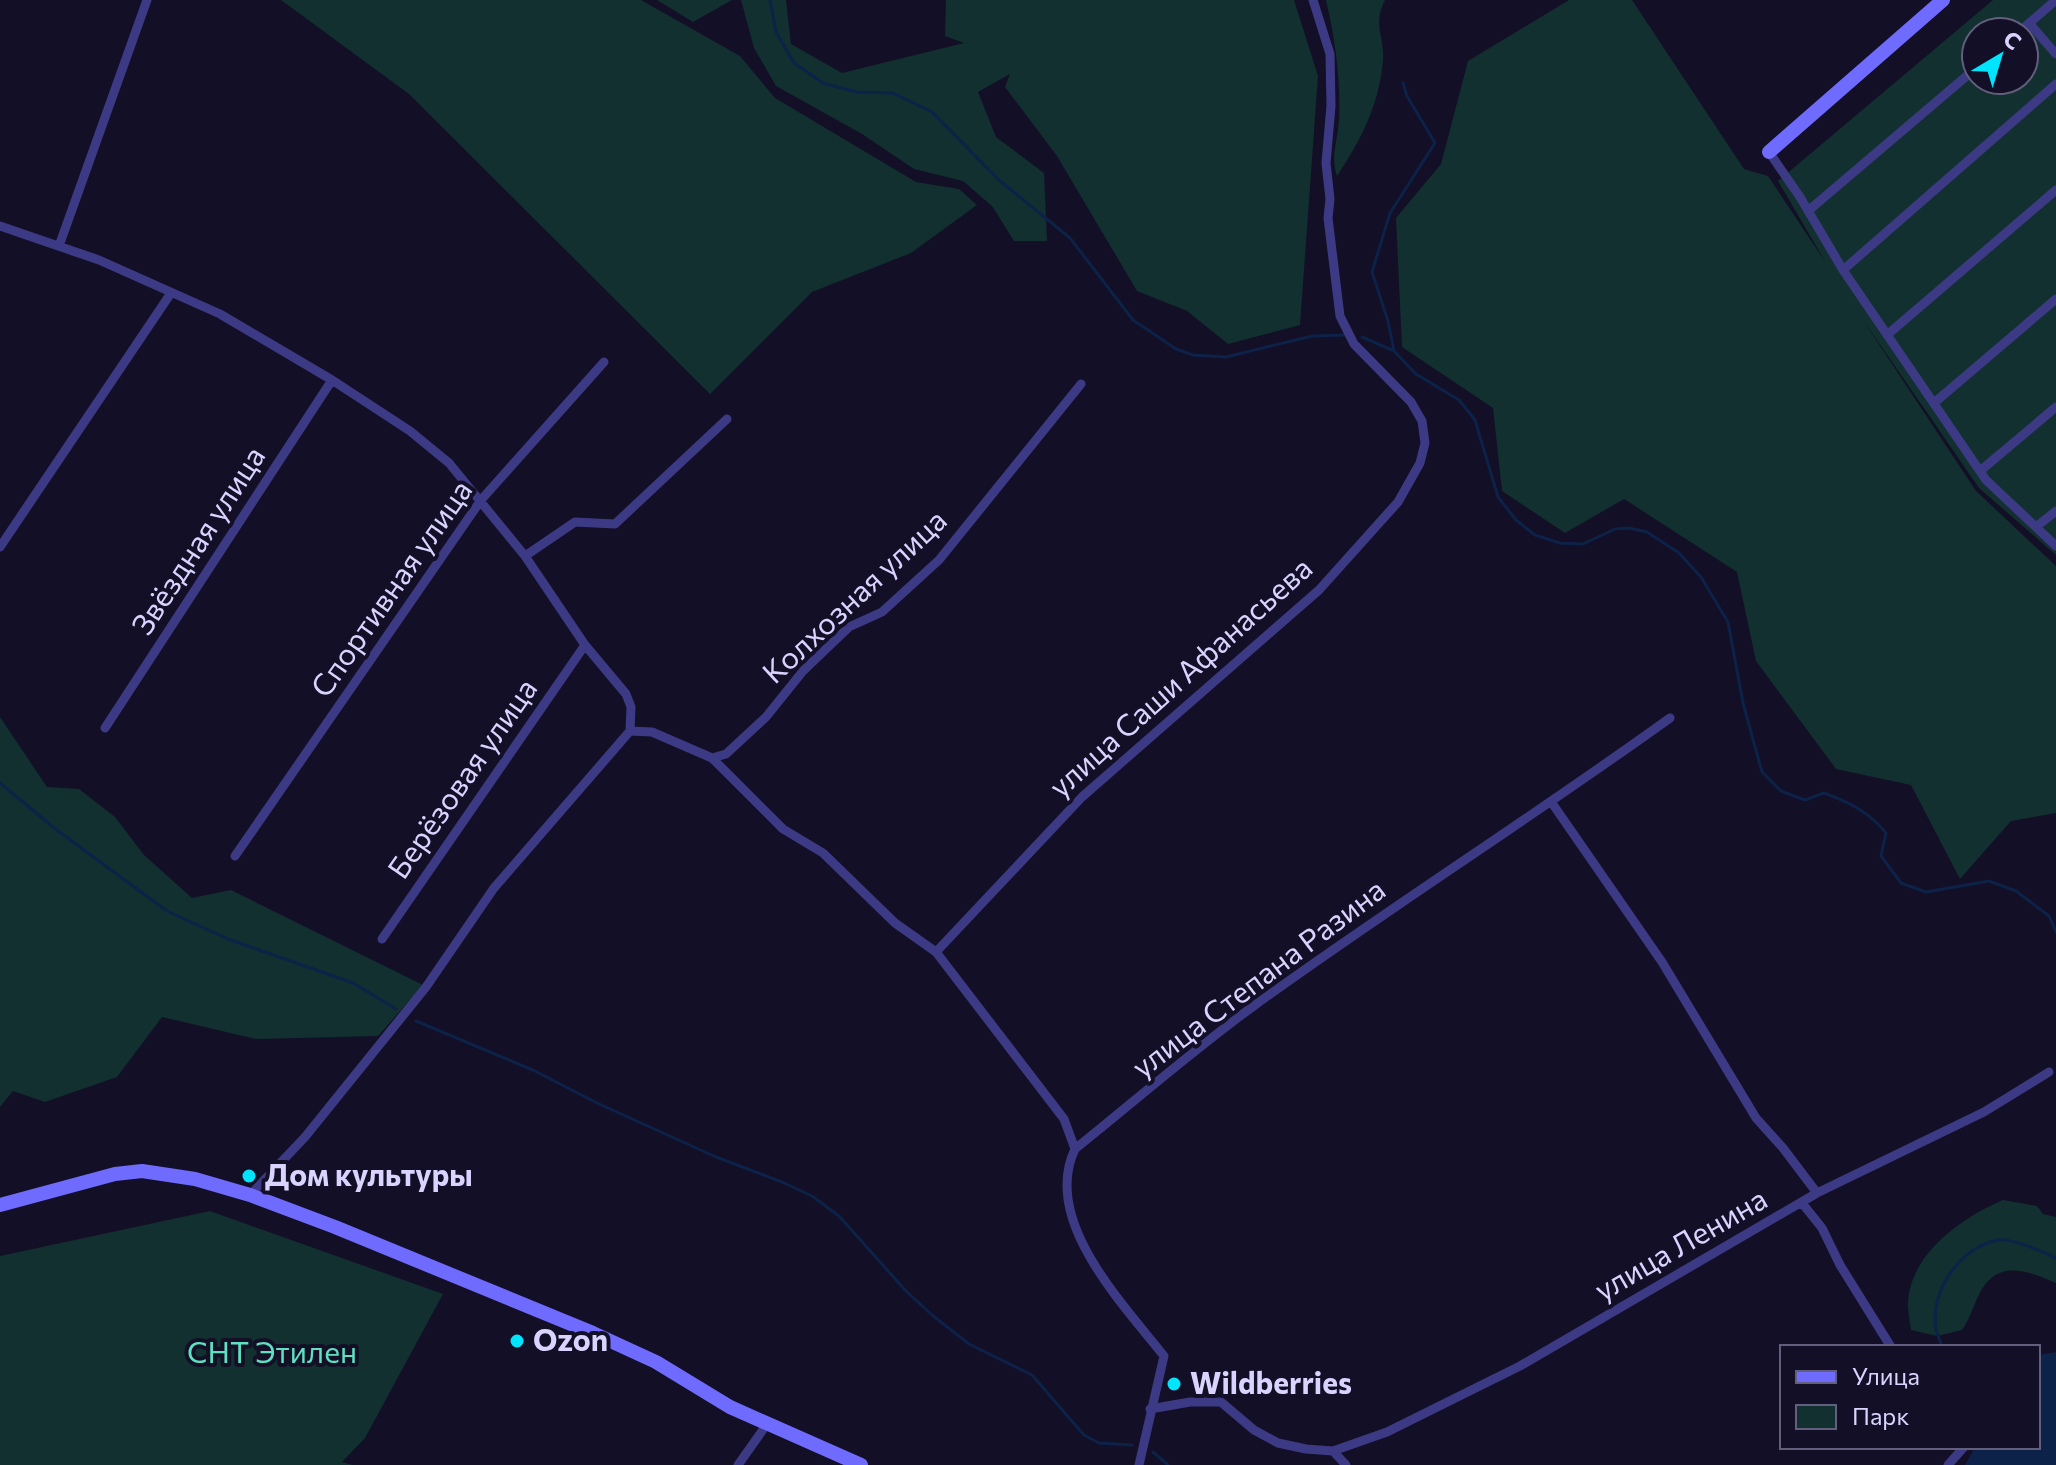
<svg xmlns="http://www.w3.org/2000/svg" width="2056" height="1465" font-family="Commissioner,sans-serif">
  <rect width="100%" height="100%" fill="#130f26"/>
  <path fill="#12302f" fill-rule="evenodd" d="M281,0h360l99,56 35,42 141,84 43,7 18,16 -66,48 -99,39 -102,102 -301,-300z
    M657,0h75l-39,22z
    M741,0h45l5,44 51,29 122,-30 -19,-7 1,-36h348l24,76 -18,249 -72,19 -41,-33 -50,-20 -80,-135 -52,-69 5,-13 -32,18 18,45 48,36 3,68h-33l-22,-35 -29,-25 -49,-12 -52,-35 -86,-48 -22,-38z
    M1326,0h59c-13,26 0,36 -2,61 -4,44 -22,79 -46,115 -7,-19 1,-36 2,-56 2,-42 -4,-80 -13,-120z
    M1569,0h63l112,169 24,7 58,87 -48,-82 215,-181h63v555l-77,-67 -118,-171 115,174 80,75v247l-45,8 -51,58 -49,-94 -75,-16 -80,-108 -19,-89 -113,-73 -59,34 -63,-42 -9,-83 -91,-61 -6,-129 45,-54 27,-103zM1976,32h48v48h-48z
    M0,717l47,70 32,2 36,28 29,38 48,43 39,-8 192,95 -45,51 -122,3 -94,-22 -45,60 -72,25 -32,-11 -13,16z
    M2003,1200l34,6 6,8 13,3v66c-27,-11 -55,-24 -74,6 -8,13 -11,29 -20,41l-25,6 -26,-6c-1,-8 -3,-16 -3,-24 0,-51 53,-88 95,-106z
    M210,1211l233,83 -78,144 -23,24 11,3h-353v-209z"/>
  <path fill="#0c2248" d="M2056,1352v113h-91l10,-18h63v-92z"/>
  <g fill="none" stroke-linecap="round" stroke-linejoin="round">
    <path stroke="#0c2248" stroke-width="3" d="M770,0l6,32 18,31 29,20 34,9 36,1 39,19 67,68 71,58 63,82 43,29 17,6 33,2 86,-21 34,-1
      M1403,83l4,13 28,47 -45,70 -18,59 16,49 6,30 22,23 43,26 16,20 23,77 18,23 19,15 25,8 23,1 32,-15 14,-1 18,4 32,21 22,24 27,45 15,81 19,69 19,19 24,9 19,-7c25,9 45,19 62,40l-5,23 20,27 25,9 63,-11 27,10 33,25 7,16
      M1362,337l30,13
      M0,783l54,45 113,83 61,28 125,44 43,26
      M416,1021l119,50 62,32 119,54 66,25 30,14 27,20 67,75 26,24 37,29 63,31 52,60 15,8 33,2
      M1942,1347c-2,-8 -7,-16 -7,-24 -1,-37 25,-74 62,-83 14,-3 46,12 59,18
      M1153,1452l15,13"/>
    <path stroke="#3d3a85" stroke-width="9" d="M2029,23l27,31
      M2019,32l37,-32
      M1769,152l31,45 43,73 143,210 70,66
      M1808,211l168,-143
      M0,226l99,34 121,54 112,66 78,51 39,32 76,93 60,89 41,49 5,13 -1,24 22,1 60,26 71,71 40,24 72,70 41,29 128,167 11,30
      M59,246l88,-246
      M1843,270l213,-186
      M1887,335l169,-145
      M1934,403l122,-104
      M1980,471l76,-64
      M2036,527l20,-16
      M0,547l171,-254
      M525,556l50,-34 40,2 112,-105
      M105,728l227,-348
      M712,758l14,-4 40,-37 37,-46 46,-44 33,-15 57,-52 142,-176
      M1552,803l110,159 94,156 27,30 34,45
      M235,856l246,-356 123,-138
      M382,939l203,-294
      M936,952l146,-155 237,-207 79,-88 22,-39 5,-20 -3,-22 -11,-19 -57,-58 -14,-28 -12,-98 2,-19 -4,-36 5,-57 -1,-52 -17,-54
      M250,1195l55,-58 121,-150 68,-99 136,-157
      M1802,1203l20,25 18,37 51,82
      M1150,1409l40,-7h31l33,28 24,13 28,6 27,2 54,-19 133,-66 297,-173 167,-81 65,-40
      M1333,1451l13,14
      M738,1465l29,-41
      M1139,1465l25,-109c-41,-52 -123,-136 -89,-207 60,-48 118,-99 180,-144 137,-99 279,-189 415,-287
      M1948,1465l16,-18"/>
    <path stroke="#6f6bff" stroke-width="14" d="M1769,152l174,-152
      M0,1205l115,-31 27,-3 53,8 55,16 85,32 258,106 63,29 74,45 131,58"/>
  </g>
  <g fill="#00e5ff" stroke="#130f26" stroke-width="3">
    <circle cx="249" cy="1176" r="8"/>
    <circle cx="517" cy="1341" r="8"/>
    <circle cx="1174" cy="1384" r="8"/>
  </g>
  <g text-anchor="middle" stroke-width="8" stroke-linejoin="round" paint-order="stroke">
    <g font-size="30" fill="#d9d4ff" stroke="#130f26">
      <text transform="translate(199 541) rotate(-57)" y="10">Звёздная улица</text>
      <text transform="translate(392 589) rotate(-55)" y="10">Спортивная улица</text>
      <text transform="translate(855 597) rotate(-43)" y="10">Колхозная улица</text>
      <text transform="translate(1181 678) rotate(-42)" y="10">улица Саши Афанасьева</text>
      <text transform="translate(463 779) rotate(-55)" y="10">Берёзовая улица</text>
      <text transform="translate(1259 979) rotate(-37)" y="10">улица Степана Разина</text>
      <text transform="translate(1681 1245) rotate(-30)" y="10">улица Ленина</text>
    </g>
    <g font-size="30" font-weight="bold" fill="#d9d4ff" stroke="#130f26" text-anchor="start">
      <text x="265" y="1186">Дом культуры</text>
      <text x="533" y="1351">Ozon</text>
      <text x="1190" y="1394">Wildberries</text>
    </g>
    <g font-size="30" fill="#5fe0c0" stroke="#130f26">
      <text x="272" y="1363">СНТ Этилен</text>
    </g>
  </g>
  <rect x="1780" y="1345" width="260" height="104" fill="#130f26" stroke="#625e7d" stroke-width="2"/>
  <rect x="1796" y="1371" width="40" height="12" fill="#6f6bff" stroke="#625e7d" stroke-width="2"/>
  <text x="1852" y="1385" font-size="24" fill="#d9d4ff">Улица</text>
  <rect x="1796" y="1405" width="40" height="24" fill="#12302f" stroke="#625e7d" stroke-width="2"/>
  <text x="1852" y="1425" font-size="24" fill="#d9d4ff">Парк</text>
  <g transform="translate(2000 56) rotate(38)"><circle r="38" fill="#130f26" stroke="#625e7d" stroke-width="2"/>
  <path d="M0-6L14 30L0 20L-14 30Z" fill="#00e5ff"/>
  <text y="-12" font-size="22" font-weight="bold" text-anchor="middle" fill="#d9d4ff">С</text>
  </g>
</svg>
